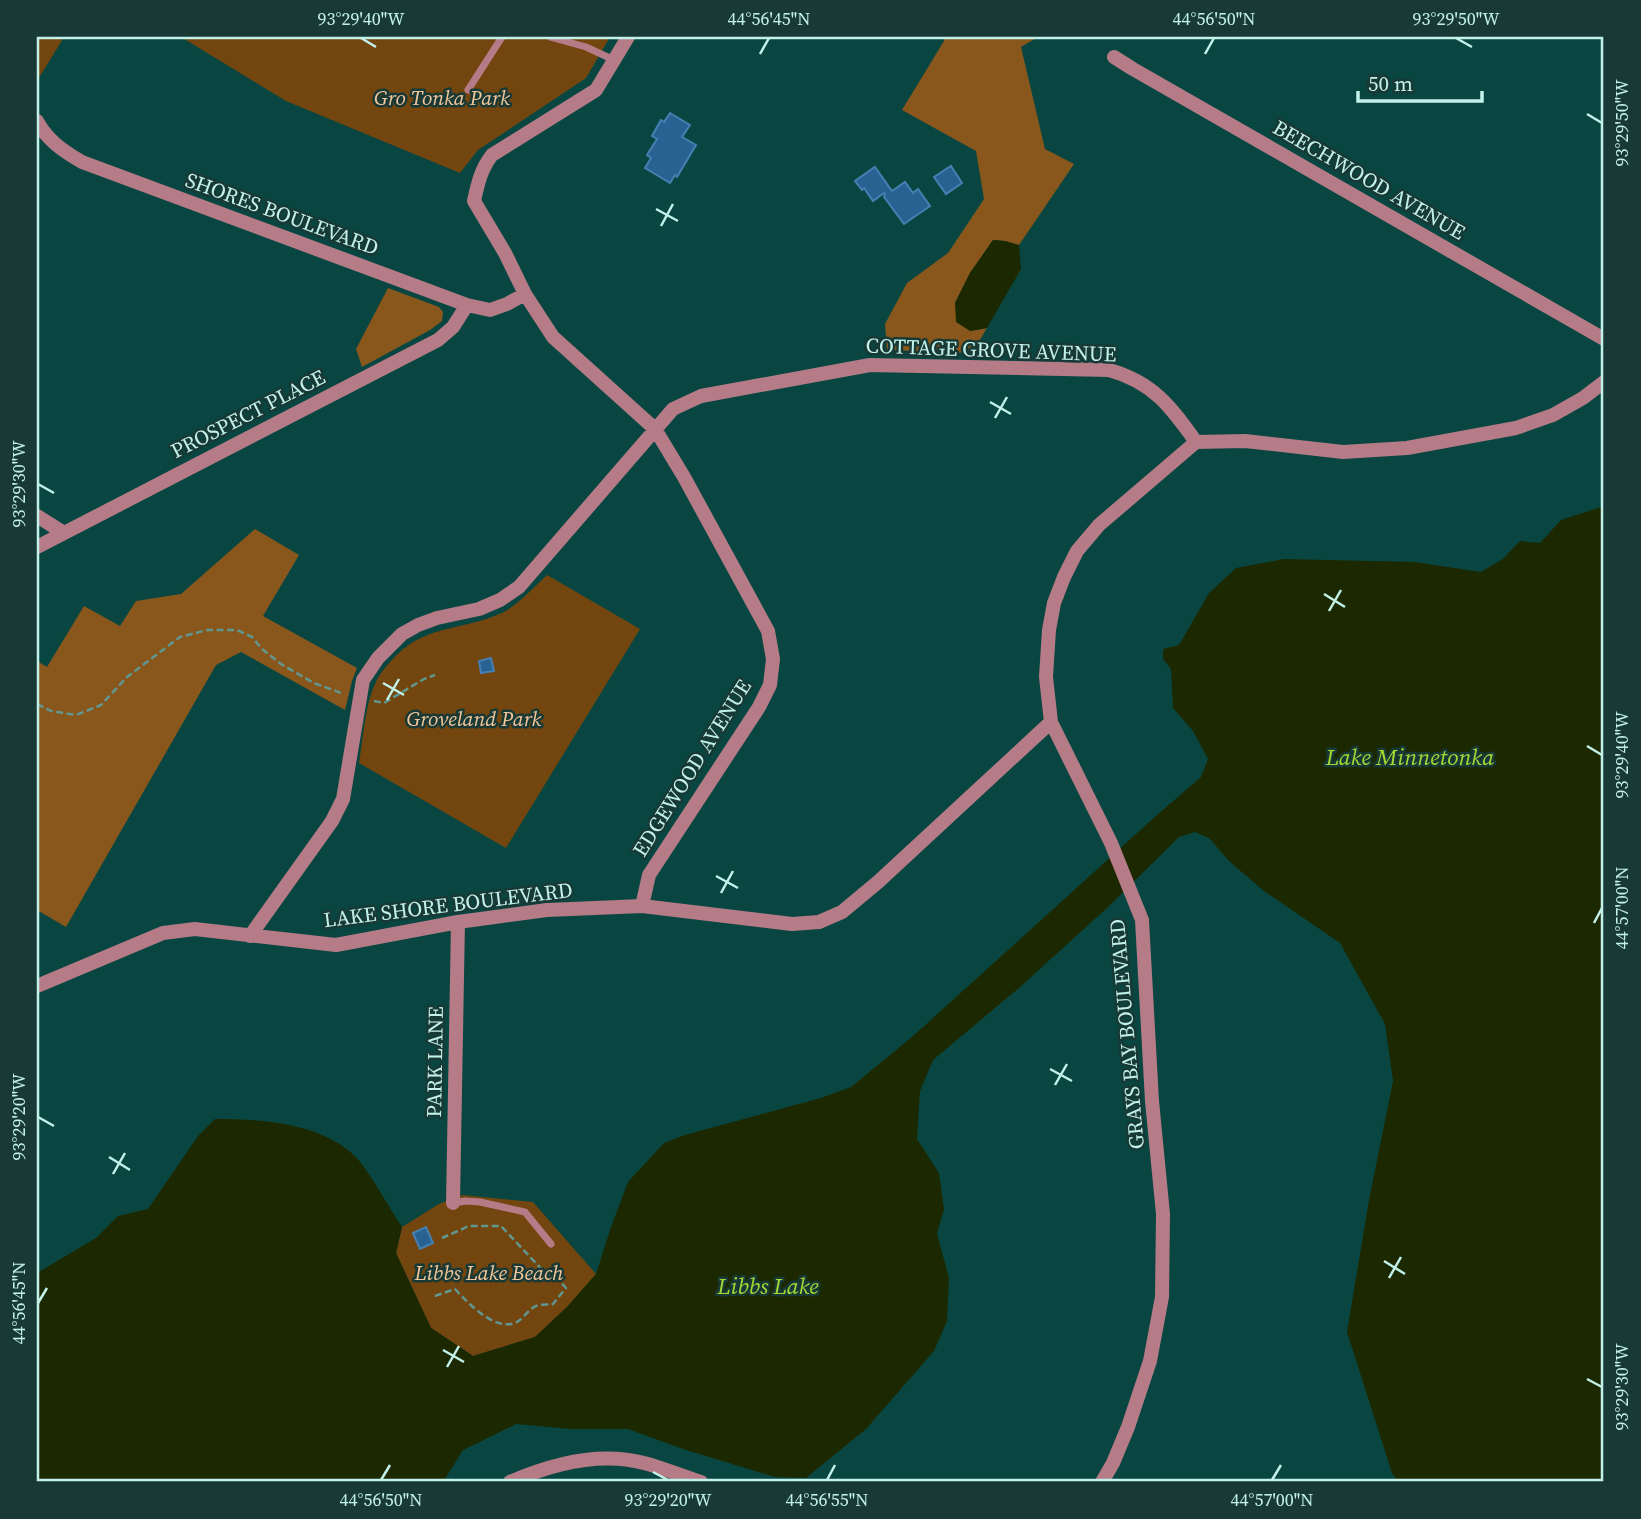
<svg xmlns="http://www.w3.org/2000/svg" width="1641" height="1519" font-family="'Source Serif 4',serif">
  <rect width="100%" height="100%" fill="#094641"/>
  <path fill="#72460e" d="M37,37h27l-27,44z
    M181,37h429l-24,41 -108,72 -18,23 -174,-72z
    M547,575l93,54 -134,219 -147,-85c4,-23 6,-58 16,-79 3,-8 10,-16 15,-22 32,-38 72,-31 112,-49 17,-9 31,-25 45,-38z
    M462,1195l71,7 63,72 -28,32 -33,31 -62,19 -42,-28 -35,-75 6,-26 37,-23z"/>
  <path fill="#89571b" d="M944,37h94l-17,10 24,102 29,15 -55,81 -14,-4 -12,-1 -23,33 -15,30 15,28 17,-3 -15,25 -85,-3 -2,-26 22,-41 41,-30 36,-54 -8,-48 -74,-41 42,-69z
    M388,288l51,19 4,5 -1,9 -12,9 -68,37 -6,-18z
    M255,529l44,26 -36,61 94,52 -5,13 -7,29 -104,-58 -25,13 -150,262 -29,-17v-249l10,6 37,-61 36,20 16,-25 45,-7z"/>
  <path fill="#1c2900" d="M993,240l12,1 14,4 2,24 -34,59 -17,3 -14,-9 -1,-19 15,-30z
    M1604,506v976h-206l-6,-9 -45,-141 22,-132 24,-119 -8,-57 -45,-81 -76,-52 -35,-30 -20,-23 -14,-6 -16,5 -71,70 -88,80 -87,73 -13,31 -3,48 22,34 5,36 -7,25 12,44 -2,43 -13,30 -68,78 -60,49 -31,-1 -92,-28 -55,-20h-57l-55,-5 -53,26 -20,32h-406v-209l59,-35 22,-22 30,-7 50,-73 17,-17c47,0 114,4 146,44 15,20 27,43 41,64l-6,26 35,75 42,28 62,-19 33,-31 28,-32 14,-44 18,-48 36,-39 21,-8 136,-37 30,-11 61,-50 245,-222 44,-38 7,-18 -15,-28 -20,-23 -2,-39 -8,-10v-10l16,-4 30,-52 27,-25 48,-9 130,3 67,10 22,-13 17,-18 20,2 21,-23z"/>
  <path fill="#276292" stroke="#4680b2" stroke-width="2" d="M670,113l20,12 -8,12 14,8 -19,32 -2,-2 -5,8 -25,-15 6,-10 -4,-3 10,-16 -5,-3 9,-16 3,2z
    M951,166l11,17 -16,11 -12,-17z
    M875,167l17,24 13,-9 8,11 5,-4 12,17 -26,18 -20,-27 1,-2 -1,-2 -11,8 -9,-13 -2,2 -7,-9z
    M491,658l3,13 -13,2 -2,-12z
    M426,1227l7,16 -13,6 -7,-16z"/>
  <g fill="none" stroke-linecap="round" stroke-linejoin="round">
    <path stroke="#619791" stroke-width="2.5" stroke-dasharray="7 3.5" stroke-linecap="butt" d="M374,701l10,2 40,-24 11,-4
      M37,704l14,7 25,4 25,-10 26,-28 53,-40 27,-7h30l15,7 10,12 19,15 33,19 30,11
      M435,1296l20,-7c12,13 39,42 60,34 8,-3 13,-14 21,-17 5,-2 12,-1 17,-2l13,-16 -8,-9 -10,-3 -47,-50h-32l-27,12"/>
    <path stroke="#b57b87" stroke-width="7" d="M550,37l36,10 28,13
      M468,90l34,-53
      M454,1203l11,-2 15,1 45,10 26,32"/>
    <path stroke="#b57b87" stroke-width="14" d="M628,37l-32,53 -104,65c-11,14 -14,28 -18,46l31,52 20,41 28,43 102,92 29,48 84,154 5,28 -3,26 -11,22 -110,168 -7,31
      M1114,57l19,12 471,270
      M37,121c10,19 26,30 45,41l385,143 23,5 17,-6 18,-10
      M37,516l27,17
      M37,547l401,-207 15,-13 14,-22
      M250,936l82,-115 11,-22 20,-119 15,-22 24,-24 16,-9 19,-7 42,-9 21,-9 19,-13 154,-178 28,-13 169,-31 239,5c44,12 62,37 87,72
      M37,986l126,-53 32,-4 141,16 122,-23 89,-12 95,-4 150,18 27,-2 23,-10 36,-30 173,-160
      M453,1203l5,-281
      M510,1482c41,-18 89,-31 134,-19 19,5 38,13 57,19
      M1102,1482l11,-19 15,-36 22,-66 12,-64 1,-83 -11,-113 -10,-181 -31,-77 -60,-121 -5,-45 3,-47 5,-27 10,-26 13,-26 22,-26 97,-83 49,-1 98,11 64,-4 109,-20 37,-13 30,-17 21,-16"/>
  </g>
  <path fill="none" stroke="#c2f1ea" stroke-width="2.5" d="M361,38l15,9M1456,38l16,9M760,54l9,-16M1205,54l9,-16M1587,114l15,9M656,209l22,12M661,226l12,-22M990,402l21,12M995,418l12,-21M38,484l16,9M1324,594l21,13M1329,611l12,-21M383,683l21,12M387,700l12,-21M1587,746l15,9M716,876l22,12M721,893l12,-22M1594,923l8,-15M1050,1069l22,12M1055,1085l12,-21M38,1117l16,9M109,1157l21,13M113,1174l12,-21M1384,1261l21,13M1389,1278l12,-21M38,1303l9,-15M443,1350l21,12M447,1367l12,-21M1587,1379l15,8M653,1472l15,8M381,1480l9,-15M827,1480l8,-15M1272,1480l9,-15"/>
  <g text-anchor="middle" stroke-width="5" stroke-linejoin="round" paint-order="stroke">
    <g font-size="21" font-style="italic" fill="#f3c69a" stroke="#183935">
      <text x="442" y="105">Gro Tonka Park</text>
      <text x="474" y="726">Groveland Park</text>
      <text x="489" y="1280">Libbs Lake Beach</text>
    </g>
    <g font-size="21" fill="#c2f1ea" stroke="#183935">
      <text transform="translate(1369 180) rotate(30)" y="7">BEECHWOOD AVENUE</text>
      <text transform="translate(282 214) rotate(20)" y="7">SHORES BOULEVARD</text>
      <text transform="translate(991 350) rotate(2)" y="7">COTTAGE GROVE AVENUE</text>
      <text transform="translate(248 414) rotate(-27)" y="7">PROSPECT PLACE</text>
      <text transform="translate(692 768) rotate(-58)" y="7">EDGEWOOD AVENUE</text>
      <text transform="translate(448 905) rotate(-7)" y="7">LAKE SHORE BOULEVARD</text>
      <text transform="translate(1127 1034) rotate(-95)" y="7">GRAYS BAY BOULEVARD</text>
      <text transform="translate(435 1062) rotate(-89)" y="7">PARK LANE</text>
    </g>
    <g font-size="23" font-style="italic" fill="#a5d932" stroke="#183935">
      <text x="1410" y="765">Lake Minnetonka</text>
      <text x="768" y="1294">Libbs Lake</text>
    </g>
  </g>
  <rect width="1641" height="1519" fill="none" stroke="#183935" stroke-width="77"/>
  <path d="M1358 91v10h124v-10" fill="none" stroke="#c2f1ea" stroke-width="3.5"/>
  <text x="1368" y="91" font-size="21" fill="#c2f1ea" stroke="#183935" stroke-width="5" paint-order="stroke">50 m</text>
  <rect x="38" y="38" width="1564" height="1442" fill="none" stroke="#c2f1ea" stroke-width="2.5"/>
  <g font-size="18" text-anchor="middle" fill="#c2f1ea">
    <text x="361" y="25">93°29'40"W</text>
    <text x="769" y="25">44°56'45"N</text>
    <text x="1214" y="25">44°56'50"N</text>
    <text x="1456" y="25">93°29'50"W</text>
    <text transform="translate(1622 123) rotate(-90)" y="6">93°29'50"W</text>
    <text transform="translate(19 484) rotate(-90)" y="6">93°29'30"W</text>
    <text transform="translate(1622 755) rotate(-90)" y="6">93°29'40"W</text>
    <text transform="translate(1622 908) rotate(-90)" y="6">44°57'00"N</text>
    <text transform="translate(19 1117) rotate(-90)" y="6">93°29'20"W</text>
    <text transform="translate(19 1303) rotate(-90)" y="6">44°56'45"N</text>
    <text transform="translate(1622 1387) rotate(-90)" y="6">93°29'30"W</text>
    <text x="381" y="1506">44°56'50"N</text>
    <text x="668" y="1506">93°29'20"W</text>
    <text x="827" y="1506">44°56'55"N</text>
    <text x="1272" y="1506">44°57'00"N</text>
  </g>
</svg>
